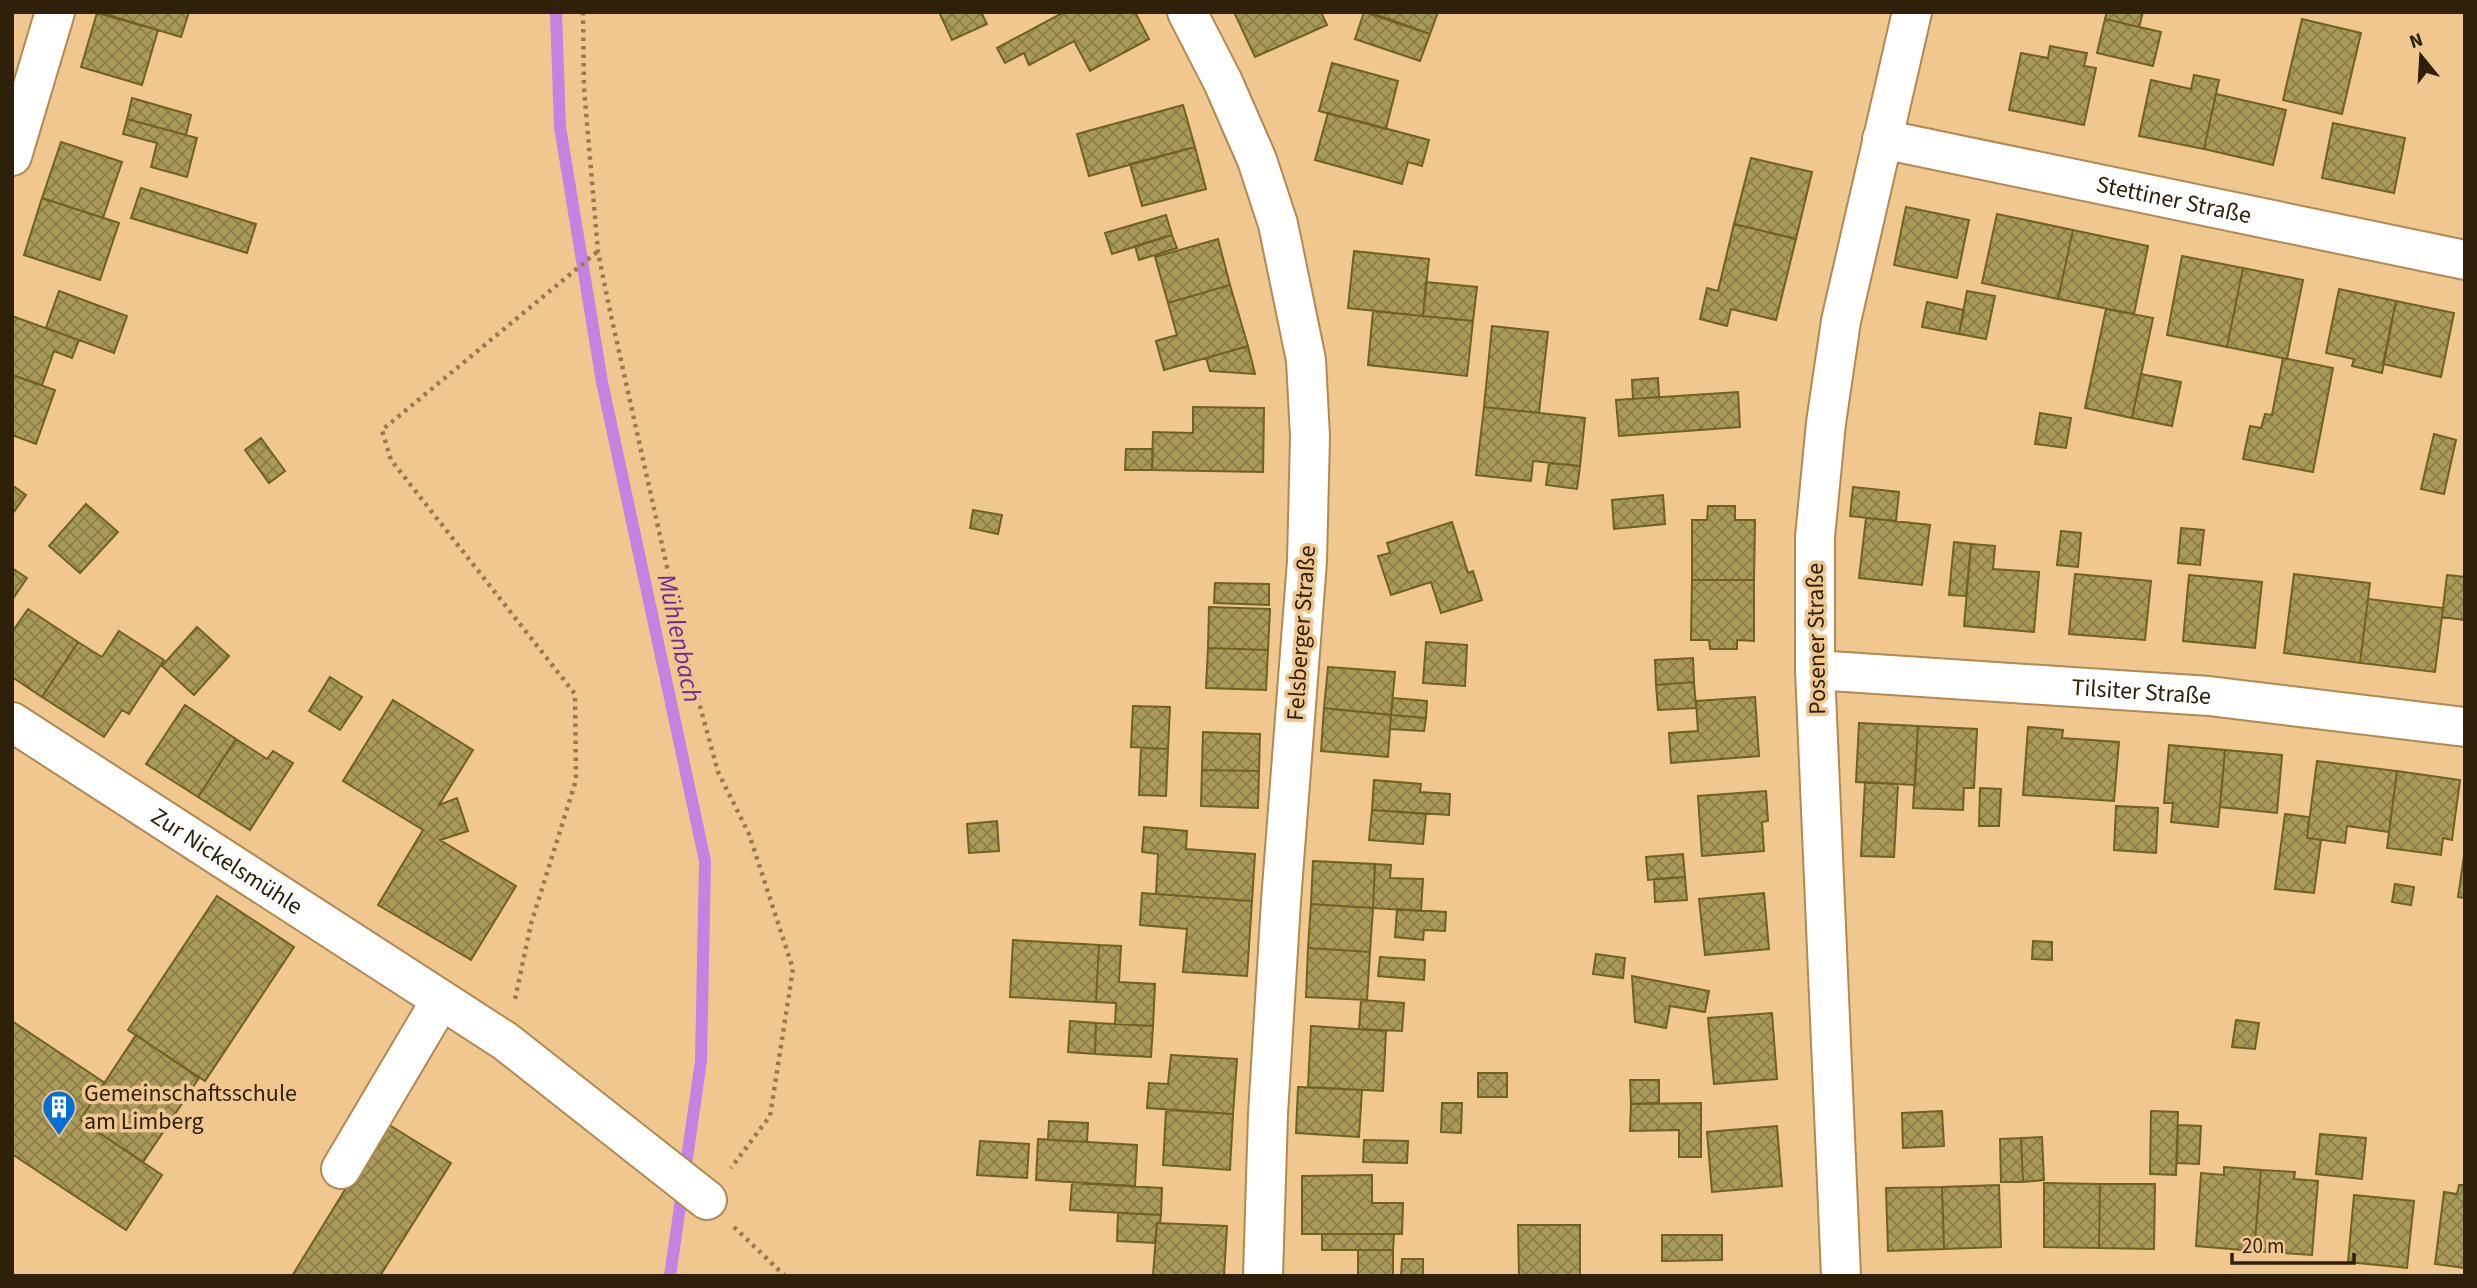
<svg xmlns="http://www.w3.org/2000/svg" width="2477" height="1288" font-family="'Source Sans 3',sans-serif">
  <defs>
    <pattern id="building-cross-hatch" width="8" height="8" patternUnits="userSpaceOnUse" patternTransform="scale(1.75)"><rect width="8" height="8" fill="#aa9a5a"/><path d="M0 0l8 8M0 8l8-8" fill="none" stroke="#8b7d49"/></pattern>
  </defs>
  <rect width="100%" height="100%" fill="#efc78f"/>
  <g fill="none" stroke-linecap="round" stroke-linejoin="round">
    <path stroke="#c583e1" stroke-width="12" d="M556,12l4,115 42,255 103,479 -4,200 -31,215"/>
  </g>
  <path fill="url(#building-cross-hatch)" stroke="#716120" stroke-width="2" d="M98,12h91l-8,25z
    M939,12h42l6,12 -35,16z
    M1064,12h71l14,27 -59,32 -16,-30 -45,24 -5,-12 -19,10 -8,-15z
    M1234,12h87l6,13 -72,32z
    M1364,12l66,22 -10,27 -65,-22z
    M1369,12h69l-8,22z
    M2107,12h36l-4,15 -34,-8z
    M97,13l61,17 -16,55 -61,-18z
    M2105,19l56,13 -8,34 -56,-13z
    M2302,19l59,14 -19,81 -59,-14z
    M2050,46l37,7 -3,13 12,2 -12,57 -75,-15 12,-57 27,5z
    M1332,63l66,18 -12,48 -67,-18z
    M2194,75l25,5 -15,69 -65,-13 12,-56 40,9z
    M2216,94l70,16 -13,55 -69,-16z
    M132,98l59,17 -5,20 -59,-16z
    M1183,105l12,42 -106,29 -12,-42z
    M1328,113l101,27 -7,26 -14,-4 -6,22 -87,-24z
    M127,119l70,19 -10,39 -36,-10 6,-24 -34,-9z
    M2333,123l72,15 -11,55 -72,-15z
    M61,142l61,20 -19,56 -61,-20z
    M1195,147l11,42 -64,17 -12,-42z
    M1751,158l61,14 -16,67 -62,-15z
    M141,188l115,36 -9,29 -116,-35z
    M42,198l77,25 -19,57 -76,-25z
    M1906,207l63,13 -12,58 -63,-13z
    M1997,214l76,16 -15,69 -76,-16z
    M1166,215l6,20 -60,19 -7,-21z
    M1734,224l62,15 -20,81 -45,-11 -4,17 -27,-7 7,-31 11,3z
    M2073,230l75,16 -14,68 -76,-15z
    M1172,235l5,13 -38,12 -4,-14z
    M1218,239l12,46 -62,18 -13,-46z
    M1354,251l75,8 -6,57 -75,-8z
    M2182,256l61,12 -16,79 -60,-12z
    M2243,268l60,12 -16,79 -60,-12z
    M1426,282l51,5 -4,34 -50,-5z
    M1230,285l18,61 -84,24 -8,-29 21,-6 -9,-32z
    M2339,289l57,12 -14,72 -30,-7 2,-7 -28,-6z
    M59,291l68,25 -13,37 -68,-25z
    M1967,291l28,5 -9,43 -27,-5z
    M2396,301l58,12 -13,64 -58,-13z
    M1927,302l37,8 -5,24 -37,-7z
    M2106,309l47,9 -21,100 -47,-10z
    M1373,311l100,10 -6,55 -99,-11z
    M12,316l67,24 -7,18 -18,-7 -12,34 -30,-10z
    M1492,326l56,6 -9,81 -55,-6z
    M1248,346l7,28 -45,-3 -4,-13z
    M2283,358l50,10 -20,104 -70,-13 7,-33 11,2 4,-14 7,1z
    M2141,374l40,8 -9,44 -40,-8z
    M12,375l43,15 -19,54 -24,-9z
    M1658,378l1,19 -26,2 -1,-19z
    M1738,392l2,35 -121,9 -3,-36z
    M1193,407l71,1 -1,64 -111,-2 1,-38 40,1z
    M1484,407l101,11 -5,48 -47,-5 -2,20 -55,-6z
    M2040,413l31,5 -5,30 -31,-4z
    M2434,434l22,6 -12,54 -23,-5z
    M261,438l24,33 -16,12 -24,-33z
    M1126,449h27l-1,21h-27z
    M1549,463l31,3 -3,23 -31,-4z
    M12,485l14,10 -13,18 -1,-1z
    M1853,487l46,5 -3,29 -46,-5z
    M1663,495l2,29 -51,5 -2,-29z
    M86,504l32,28 -38,41 -31,-27z
    M1708,506h27v14h20l-1,60h-62v-60h15z
    M973,510l29,5 -4,19 -28,-6z
    M1866,518l64,7 -8,60 -63,-7z
    M1452,522l16,51 5,-2 9,29 -41,13 -10,-31 -40,13 -13,-39 12,-3 -3,-10z
    M2181,528l23,2 -4,35 -22,-2z
    M2061,531l20,2 -3,34 -21,-2z
    M1954,542l17,2 -5,52 -17,-1z
    M1971,544l24,2 -2,23 46,3 -5,60 -70,-6z
    M12,568l15,10 -15,22z
    M2075,574l76,7 -6,59 -76,-6z
    M2294,574l76,9 -10,80 -76,-10z
    M2189,575l73,7 -7,66 -72,-7z
    M2447,575l18,2v43l-23,-3z
    M1692,580h62v61l-17,-1v9h-27l-1,-9h-18z
    M1215,583l54,1v21l-55,-2z
    M2368,599l75,9 -8,64 -75,-9z
    M1209,607l61,2 -2,41 -60,-2z
    M28,609l50,33 -36,55 -30,-20v-45z
    M197,627l32,29 -35,39 -32,-29z
    M119,631l45,29 -35,54 -7,-4 -18,27 -62,-40 36,-55 24,15z
    M1426,642l41,3 -2,41 -42,-3z
    M1208,648l60,2 -2,40 -60,-2z
    M1693,658l1,24 -38,3 -1,-25z
    M1328,667l67,5 -4,43 -67,-7z
    M330,677l32,20 -22,33 -31,-19z
    M1694,682l2,26 -38,2 -2,-25z
    M1755,697l4,59 -88,7 -2,-30 29,-2 -2,-30z
    M1393,698l34,3 -1,17 -35,-3z
    M393,700l80,50 -34,55 18,-7 11,33 -28,9 76,46 -45,74 -93,-55 45,-75 -80,-49z
    M185,705l51,34 -38,58 -52,-33z
    M1133,706l37,1 -2,42 -37,-2z
    M1324,708l67,7 -3,42 -67,-6z
    M1391,715l35,3 -2,13 -34,-2z
    M1859,723l59,3 -3,59 -59,-3z
    M1918,726l59,3 -3,59h-10l-1,22 -50,-2z
    M2028,727l35,3 -1,8 57,4 -5,59 -91,-6z
    M1203,732l57,2 -1,37 -57,-1z
    M236,739l31,20 6,-8 20,12 -43,67 -52,-33z
    M2169,745l56,5 -7,77 -47,-5 2,-19h-9z
    M1141,748l27,1 -2,47 -27,-1z
    M2225,750l57,5 -5,58 -57,-6z
    M2317,761l80,10 -8,61 -42,-6 -2,17 -38,-5z
    M1202,770l57,1 -1,37 -57,-2z
    M2397,771l63,9 -8,60 -9,-2 -2,17 -54,-7z
    M1374,780l47,4 -1,8 30,2 -1,21 -77,-5z
    M1865,782l33,2 -4,73 -33,-1z
    M1980,788l21,1 -2,37h-20z
    M1766,791l2,30 -6,1 2,29 -62,5 -4,-60z
    M2116,806l42,2 -2,45 -42,-3z
    M1372,810l54,4 -3,30 -54,-4z
    M2285,814l24,3 -2,21 14,2 -7,53 -39,-4z
    M997,821l2,30 -30,2 -2,-29z
    M1144,827l43,4 -1,18 69,5 -3,47 -96,-7 2,-40 -16,-2z
    M2465,849v49l-7,-1z
    M1683,854l2,23 -37,3 -2,-23z
    M1313,861l62,3 -2,44 -62,-4z
    M1375,864l16,1 -1,13 33,1 -2,32 -48,-3z
    M1685,877l2,23 -32,2 -1,-23z
    M2395,884l19,3 -3,18 -19,-3z
    M1142,893l110,8 -5,75 -64,-4 4,-43 -47,-4z
    M1764,893l5,56 -64,6 -6,-56z
    M217,896l77,51 -89,134 -77,-51z
    M1311,904l62,4 -3,44 -62,-4z
    M1397,909l49,3 -1,19 -21,-1 -1,10 -28,-3z
    M1013,940l86,5 -3,57 -86,-5z
    M2033,941l19,1v18l-20,-1z
    M1099,945l22,1 -2,36 36,2 -2,42 -38,-2 1,-21 -20,-1z
    M1308,948l62,4 -3,48 -61,-3z
    M1596,954l29,4 -2,20 -30,-4z
    M1380,957l45,3 -1,20 -46,-4z
    M1632,976l77,15 -4,21 -35,-6 -4,22 -31,-6z
    M1361,1000l43,3 -2,28 -43,-2z
    M1772,1013l5,66 -63,5 -6,-66z
    M2236,1020l23,3 -4,26 -23,-2z
    M12,1021l93,62 -25,37 82,55 -36,55 -114,-76z
    M1070,1021l26,2 -1,31 -27,-2z
    M1096,1023l57,3 -2,31 -56,-3z
    M1311,1026l75,5 -3,60 -75,-4z
    M136,1035l63,43 -56,84 -63,-42z
    M1171,1055l66,4 -4,55 -86,-6 2,-25 19,1z
    M1478,1073h29v24h-29z
    M1630,1080h29v23l-28,1z
    M1298,1087l64,3 -3,47 -63,-4z
    M1442,1103h20l-1,30 -20,-1z
    M1701,1103v54h-22v-27l-49,1 1,-27z
    M1166,1110l67,4 -3,56 -67,-5z
    M1942,1111l2,35 -41,2 -1,-35z
    M2151,1111l27,1 -2,63 -26,-1z
    M1049,1121l39,2 -1,19 -39,-2z
    M386,1123l65,40 -71,113h-88z
    M2178,1125l23,1 -2,38 -22,-1z
    M1777,1126l5,60 -70,6 -5,-60z
    M2320,1134l46,4 -4,41 -46,-5z
    M2042,1137l2,43 -21,2 -2,-44z
    M2021,1138l2,44h-22l-1,-43z
    M1038,1139l99,6 -2,41 -99,-6z
    M1364,1140l44,1 -1,22 -44,-1z
    M980,1141l49,3 -2,34 -50,-3z
    M2224,1167l37,3 -7,81 -58,-5 5,-73 23,2z
    M2261,1170l34,2 -1,7 24,2 -6,74 -58,-4z
    M1372,1175v28h31l-1,31h-100v-58z
    M1072,1183l90,5 -1,27 -91,-5z
    M2044,1183l56,1 -1,64 -55,-1z
    M2100,1184h55l-1,65 -55,-1z
    M1999,1185l2,62 -57,2 -2,-62z
    M2459,1185h6v83l-30,-4 9,-72 13,2z
    M1942,1187l2,62 -56,2 -2,-63z
    M2354,1195l60,6 -7,67 -59,-6z
    M1118,1213l43,2 -1,8h-3l-2,20 -38,-2z
    M1157,1223l70,3 -3,50 -71,-1z
    M1518,1225h62v51h-61z
    M1322,1234h72l-1,16h-71z
    M1662,1235h60v25l-60,1z
    M1358,1250h35v26h-35z
    M1402,1259h21v17h-22z"/>
  <g fill="none" stroke-linecap="round" stroke-linejoin="round">
    <g stroke="#b08953" stroke-width="42">
      <g id="minor">
        <path d="M1187,12l36,70 34,78 21,64 28,136 4,77 -3,124 -26,340 -13,213 -5,162"/>
        <path id="s1" d="M1882,139l583,121"/>
        <path d="M12,156l43,-144"/>
        <path id="s2" d="M1815,670l394,26 256,31"/>
        <path id="s3" d="M12,722l493,319 202,159"/>
        <path d="M341,1169l100,-169"/>
        <path d="M1841,1276l-26,-606v-133l11,-114 15,-102 71,-309"/>
      </g>
    </g>
    <path stroke="#977a51" stroke-width="4.5" stroke-dasharray="3.5 5" stroke-linecap="butt" d="M583,12l1,76 14,164 12,59 79,355 29,106 31,62 44,135 -23,147 -39,52
      M515,999l16,-75 45,-144 -1,-86 -184,-234 -9,-30 215,-178
      M734,1227l51,49"/>
    <use href="#minor" stroke="#fff" stroke-width="38"/>
  </g>
  <defs>
    <g id="building-pin" transform="scale(1.75)"><path d="M0 17L-7.5 6A9.5 9.5 0 1 1 7.5 6Z" fill="#016fd6" stroke="#efc78f"/><path d="M-4-6H4V6H1V3H-1V6H-4ZM-2.5-4.3h1.7v1.8h-1.7ZM.8-4.3h1.7v1.8H.8ZM-2.5-1h1.7V.8h-1.7ZM.8-1h1.7V.8H.8Z" fill="#fff"/></g>
  </defs>
  <g fill-rule="evenodd">
    <use href="#building-pin" x="59" y="1107"/>
  </g>
  <g text-anchor="middle" stroke-width="7" stroke-linejoin="round" paint-order="stroke">
    <g font-size="24" fill="#2f2009" stroke="#efc78f">
      <text dy="8" stroke="none"><textPath href="#s1" startOffset="298">Stettiner Straße</textPath></text>
      <text transform="translate(1301 633) rotate(-86)" y="8">Felsberger Straße</text>
      <text transform="translate(1816 639) rotate(-91)" y="8">Posener Straße</text>
      <text dy="8" stroke="none"><textPath href="#s2" startOffset="327">Tilsiter Straße</textPath></text>
      <text dy="8" stroke="none"><textPath href="#s3" startOffset="256">Zur Nickelsmühle</textPath></text>
    </g>
    <g font-size="24" fill="#2f2009" stroke="#efc78f" text-anchor="start">
      <text x="84" y="1101">Gemeinschaftsschule<tspan x="84" dy="28">am Limberg</tspan></text>
    </g>
    <g font-size="26" font-style="italic" fill="#772695" stroke="#efc78f">
      <text transform="translate(680 638) rotate(78)" y="9">Mühlenbach</text>
    </g>
  </g>
  <rect width="2477" height="1288" fill="none" stroke="#2f2009" stroke-width="28"/>
  <g transform="translate(2421 56) rotate(342)" stroke="#efc78f" stroke-width="5" paint-order="stroke">
  <path d="M0-5L12 26L0 18L-12 26Z" fill="#2f2009"/>
  <text y="-10" font-size="19" font-weight="bold" text-anchor="middle" fill="#2f2009">N</text>
  </g>
  <path d="M2232 1253v10h122v-10" fill="none" stroke="#2f2009" stroke-width="3.5"/>
  <text x="2242" y="1253" font-size="21" fill="#2f2009" stroke="#efc78f" stroke-width="5" paint-order="stroke">20 m</text>
</svg>
